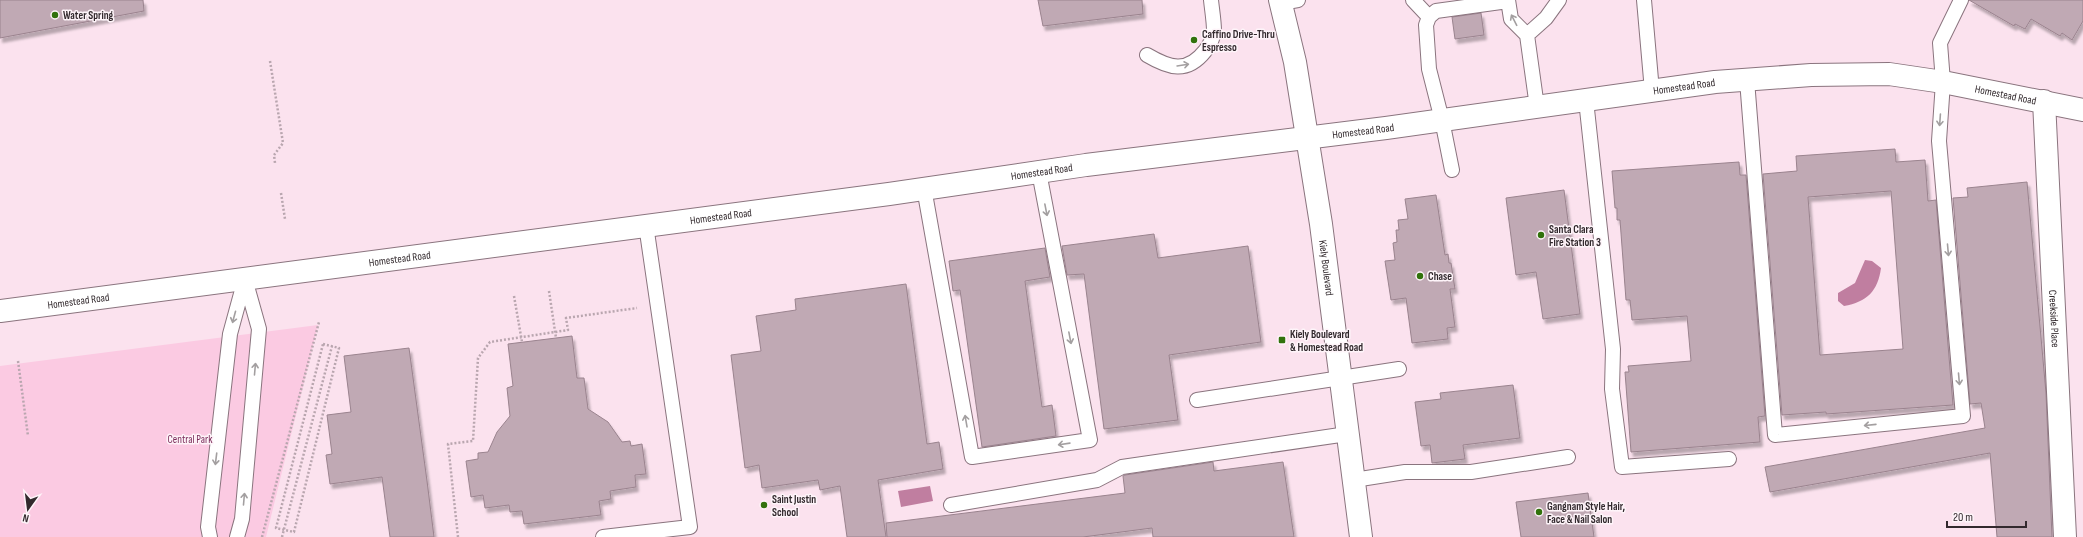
<svg xmlns="http://www.w3.org/2000/svg" width="2083" height="537" font-family="'Sofia Sans Condensed',sans-serif">
  <defs>
    <filter id="shadow"><feDropShadow dx="2.5" dy="4.5" stdDeviation="1" flood-color="#0004"/></filter>
  </defs>
  <rect width="100%" height="100%" fill="#fbe2ee"/>
  <path fill="#fbcae2" d="M318,325l-52,212h-266v-171z"/>
  <path fill="#c07ea0" d="M1865,260l7,1 9,7c-3,23 -14,34 -37,38l-6,-5v-8l17,-10z
    M930,486l3,15 -32,6 -3,-16z"/>
  <path fill="#c0a9b4" stroke="#9a838e" fill-rule="evenodd" filter="url(#shadow)" d="M0,0h143l1,11 -144,27z
    M1038,0h104l1,14 -100,12z
    M1969,0h114v21l-11,19 -10,-7 -2,3 -29,-17 -6,10 -10,-5 -1,2z
    M1481,13l3,22 -29,4 -3,-22z
    M1895,149l1,13 29,-2 3,41 8,-1 17,205 -127,9v-2l-44,3 -19,-241 34,-3 -1,-15zM1891,191l12,158 -83,6 -12,-158z
    M1739,162l1,13h6l19,241 -7,1 2,25 -129,10 -6,-80h4l-1,-6 63,-5 -4,-45 -55,4 -2,-20h-4l-6,-80h-3v-12h-2l-3,-37z
    M2027,182l19,211 6,144h-55l-7,-84 -220,39 -5,-25 220,-39 -4,-25 -11,1 -17,-206 15,-1 -1,-9z
    M1564,190l16,124 -37,5 -7,-47 -20,3 -10,-77z
    M1436,195l9,60 3,-1 1,9h2l4,26h-5l5,38 -8,1 1,11 -36,4 -6,-45 -15,2 -6,-39 10,-1 -2,-17 4,-1 -1,-12h3l-1,-10 10,-1 -3,-20z
    M1154,234l4,24 90,-12 13,96 -92,13 9,65 -74,9 -20,-155 -17,1 -5,-29z
    M1045,248l5,29 -25,4 17,126 10,-2 4,31 -74,11 -22,-157 -7,1 -4,-30z
    M906,284l21,160 12,-2 4,27 -65,11 8,57h-39l-7,-51 -20,4 -2,-10 -56,8 -3,-23 -14,3 -14,-113 30,-4 -5,-35 40,-6 -1,-11z
    M572,336l5,42h7l4,31 20,13 14,20 8,-1 1,5 11,-2 4,30 -11,1 1,12 -26,4 1,8 -12,2 2,14 -77,9 -2,-13 -12,1 -1,-7 -24,3 -2,-13 -12,2 -5,-36 12,-2v-6l10,-1 9,-20 13,-16 -3,-28 6,-2 -5,-42z
    M409,348l18,133 7,56h-44l-8,-60 -52,7 -4,-29 6,-1 -5,-39 24,-3 -7,-56z
    M1513,385l7,53 -57,7 2,14 -33,4 -2,-18 -9,1 -6,-44 26,-3 -1,-6z
    M1213,462l1,9 69,-9 11,75h-141l-1,-9 -69,9h-196l-1,-14 239,-30 -2,-17 2,-1z
    M1588,493l6,44h-73l-5,-35z"/>
  <g fill="none" stroke-linecap="round" stroke-linejoin="round">
    <g stroke="#8a747e" stroke-width="16">
      <path id="service" d="M1413,0l16,17
        M1508,0l3,19 16,16 10,72
        M1644,0l8,91
        M1281,3l17,-3
        M1527,35l19,-17 13,-18
        M1147,55c22,13 40,19 58,-4 5,-6 8,-12 9,-20 0,-10 -2,-21 -3,-31
        M1747,80l28,355 188,-19 -24,-275 4,-59 -3,-39 21,-43
        M1586,100l27,249 -1,40 10,78 107,-8
        M1452,170l-10,-50 -13,-51 -3,-44 3,-8 7,-6 72,-10
        M924,188l48,269 118,-17 -51,-268
        M1197,400l202,-31
        M1354,480l51,-8h66l97,-15
        M951,505l146,-25 25,-13 225,-33
        M210,537l-2,-10 22,-193 15,-55
        M237,537l5,-18 17,-190 -14,-50
        M603,537l87,-10 -44,-302"/>
    </g>
    <g stroke="#8a747e" stroke-width="24">
      <g id="minor">
        <path id="s1" d="M2044,101l21,436"/>
      </g>
    </g>
    <g stroke="#8a747e" stroke-width="24">
      <g id="secondary">
        <path id="s2" d="M1280,0l15,62 26,162 40,313"/>
        <path id="s3" d="M0,311l889,-117 197,-29 300,-37 329,-46 96,-7 78,-1 54,8 140,28"/>
      </g>
    </g>
    <path stroke="#b9a6af" stroke-width="2.5" stroke-dasharray="2 2" stroke-linecap="butt" d="M270,61l13,82 -9,12 1,8
      M281,193l4,26
      M549,291l7,47
      M514,296l8,46
      M323,344l16,4 -45,184 -18,-4z
      M18,361l10,75
      M262,537l57,-215
      M282,537l50,-191
      M458,537l-10,-93 25,-3 5,-83 12,-16 78,-12 -2,-12 71,-10"/>
    <use href="#service" stroke="#fff" stroke-width="14"/>
    <use href="#minor" stroke="#fff" stroke-width="22"/>
    <use href="#secondary" stroke="#fff" stroke-width="22"/>
  </g>
  <defs><path id="oneway-shaft" d="M-6 0H5M1.5-3L5.5 0L1.5 3" fill="none" stroke-width="1.6" stroke-linecap="round" stroke-linejoin="round"/></defs>
  <g stroke="#a39fa0">
    <use href="#oneway-shaft" transform="translate(1514 20) rotate(-117)"/>
    <use href="#oneway-shaft" transform="translate(1183 65) rotate(-9)"/>
    <use href="#oneway-shaft" transform="translate(1940 120) rotate(94)"/>
    <use href="#oneway-shaft" transform="translate(1046 210) rotate(79)"/>
    <use href="#oneway-shaft" transform="translate(1948 250) rotate(85)"/>
    <use href="#oneway-shaft" transform="translate(234 317) rotate(105)"/>
    <use href="#oneway-shaft" transform="translate(1070 338) rotate(79)"/>
    <use href="#oneway-shaft" transform="translate(255 369) rotate(-85)"/>
    <use href="#oneway-shaft" transform="translate(1959 379) rotate(85)"/>
    <use href="#oneway-shaft" transform="translate(966 421) rotate(-100)"/>
    <use href="#oneway-shaft" transform="translate(1870 425) rotate(174)"/>
    <use href="#oneway-shaft" transform="translate(1064 444) rotate(172)"/>
    <use href="#oneway-shaft" transform="translate(216 459) rotate(97)"/>
    <use href="#oneway-shaft" transform="translate(244 499) rotate(-85)"/>
  </g>
  <g fill="#31720c" stroke="#fef4f9" stroke-width="1.5">
    <circle cx="55" cy="15" r="4"/>
    <circle cx="1194" cy="40" r="4"/>
    <circle cx="1541" cy="235" r="4"/>
    <circle cx="1420" cy="276" r="4"/>
    <rect x="1278" y="336" width="8" height="8" rx="2"/>
    <circle cx="764" cy="505" r="4"/>
    <circle cx="1539" cy="512" r="4"/>
  </g>
  <g text-anchor="middle" stroke-width="3" stroke-linejoin="round" paint-order="stroke">
    <g font-size="11" font-weight="bold" fill="#32292d" stroke="#fef4f9" text-anchor="start">
      <text x="63" y="19">Water Spring</text>
      <text x="1202" y="38">Caffino Drive-Thru<tspan x="1202" dy="13">Espresso</tspan></text>
      <text x="1549" y="233">Santa Clara<tspan x="1549" dy="13">Fire Station 3</tspan></text>
      <text x="1428" y="280">Chase</text>
      <text x="1290" y="338">Kiely Boulevard<tspan x="1290" dy="13">&amp; Homestead Road</tspan></text>
      <text x="772" y="503">Saint Justin<tspan x="772" dy="13">School</tspan></text>
      <text x="1547" y="510">Gangnam Style Hair,<tspan x="1547" dy="13">Face &amp; Nail Salon</tspan></text>
    </g>
    <g font-size="11" fill="#32292d" stroke="#fef4f9">
      <text dy="4" stroke="none"><textPath href="#s3" startOffset="1699">Homestead Road</textPath></text>
      <text dy="4" stroke="none"><textPath href="#s3" startOffset="2023">Homestead Road</textPath></text>
      <text dy="4" stroke="none"><textPath href="#s3" startOffset="1375">Homestead Road</textPath></text>
      <text dy="4" stroke="none"><textPath href="#s3" startOffset="1051">Homestead Road</textPath></text>
      <text dy="4" stroke="none"><textPath href="#s3" startOffset="727">Homestead Road</textPath></text>
      <text dy="4" stroke="none"><textPath href="#s3" startOffset="403">Homestead Road</textPath></text>
      <text dy="4" stroke="none"><textPath href="#s2" startOffset="272">Kiely Boulevard</textPath></text>
      <text dy="4" stroke="none"><textPath href="#s3" startOffset="79">Homestead Road</textPath></text>
      <text dy="4" stroke="none"><textPath href="#s1" startOffset="218">Creekside Place</textPath></text>
    </g>
    <g font-size="11" fill="#7b2b5a" stroke="#fef4f9">
      <text x="190" y="443">Central Park</text>
    </g>
  </g>
  <g transform="translate(28 509) rotate(194)" stroke="#fef4f9" stroke-width="3" paint-order="stroke">
  <path d="M0-3L7 15L0 10L-7 15Z" fill="#32292d"/>
  <text y="-6" font-size="11" font-weight="bold" text-anchor="middle" fill="#32292d">N</text>
  </g>
  <path d="M1947 521v6h79v-6" fill="none" stroke="#32292d" stroke-width="2"/>
  <text x="1953" y="521" font-size="12" fill="#32292d" stroke="#fef4f9" stroke-width="3" paint-order="stroke">20 m</text>
</svg>
